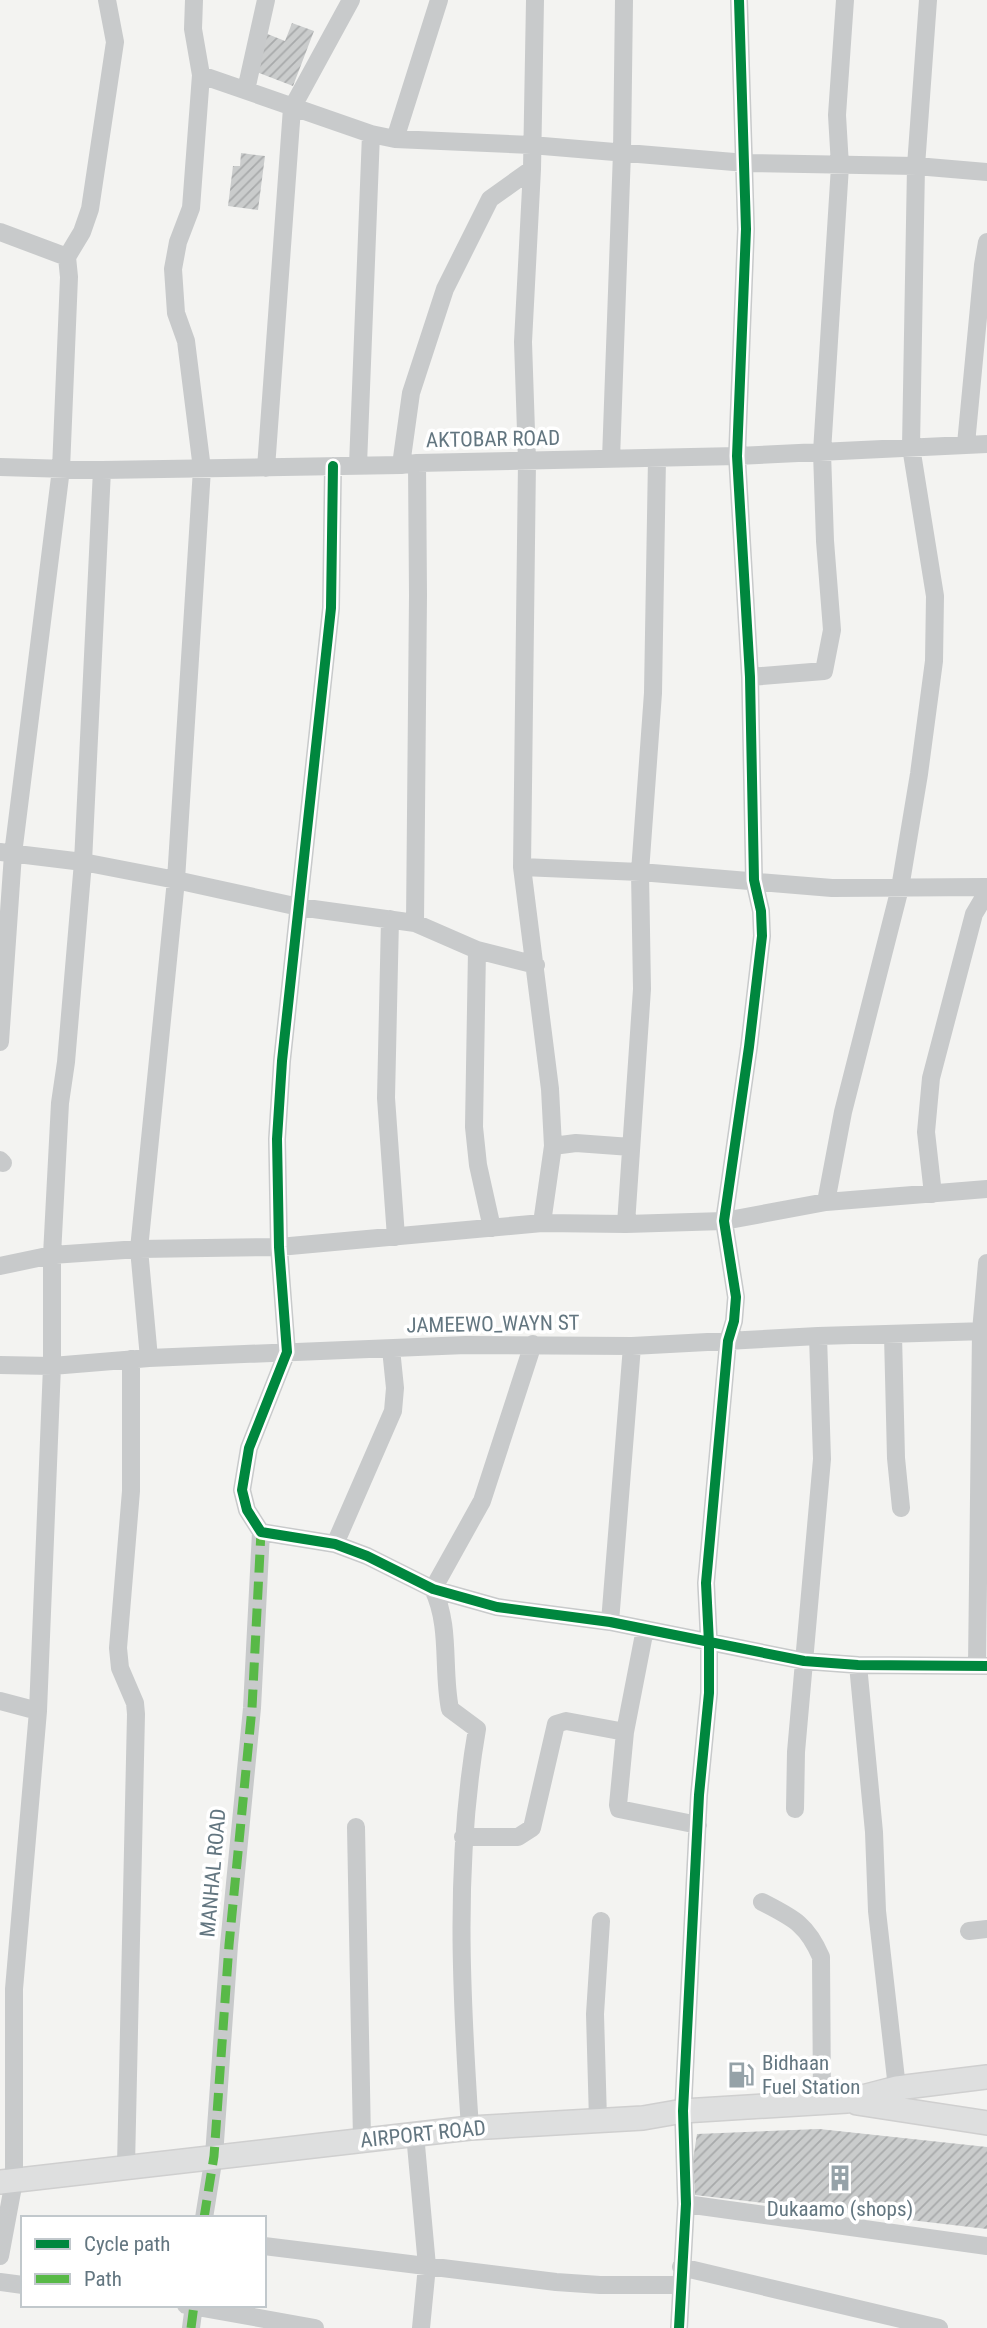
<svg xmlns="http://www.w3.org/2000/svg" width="987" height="2328" font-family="'Roboto Condensed',sans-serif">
  <defs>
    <pattern id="building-hatch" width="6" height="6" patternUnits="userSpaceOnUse" patternTransform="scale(1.75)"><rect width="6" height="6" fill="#cacccc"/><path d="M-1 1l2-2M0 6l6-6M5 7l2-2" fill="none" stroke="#a8aaab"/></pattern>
  </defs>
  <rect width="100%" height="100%" fill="#f3f3f1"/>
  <path fill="url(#building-hatch)" d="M292,23l22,8 -21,55 -47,-18 14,-37 25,10z
    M241,153l24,3 -7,54 -30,-4 5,-40h7z
    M819,2129l168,18v82l-292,-34 -2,-35 4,-26z"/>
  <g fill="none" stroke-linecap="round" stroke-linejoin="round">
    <g stroke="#cfcfcf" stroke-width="26">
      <path id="major" d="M857,2103l130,20
        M0,2182l470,-54 173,-10 40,-7 164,-10 50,-13 90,-11"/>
    </g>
    <path stroke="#c8cacb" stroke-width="18" d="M535,0l-3,169 -9,173 4,119 -5,406 28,222 3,57 -11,77
      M201,75l170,59 24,5 136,6 215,18 170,3 71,6
      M246,90l20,-90
      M395,139l44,-139
      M0,232l67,25 2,20 -8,192 -48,385 -13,188
      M67,257l15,-25 8,-23 25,-167 -8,-42
      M966,444l17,-179 4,-23
      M611,459l11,-307 2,-152
      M358,465l13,-331
      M401,465l10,-72 34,-104 45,-90 42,-30
      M333,466l-2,142 -49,453 -5,78 2,108 8,105 -38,96 -7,42 5,20 14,22 74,12 32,12 66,33 64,18 113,15 194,39 54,4 129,1
      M0,467l102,3 299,-5 16,-2 320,-7 250,-12
      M266,468l26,-360 59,-108
      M750,677l74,-6 8,-41 -7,-89 -3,-89 18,-286 -3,-51 8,-115
      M0,852l83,10 93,18 123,27 116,16 62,27 59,15
      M522,867l118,5 192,16 155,-1
      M390,919l-4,179 10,139
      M415,923l3,-328 -1,-132
      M477,950l-3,177 4,38 14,63
      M553,1146l23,-3 55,4
      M0,1160l3,3
      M933,1194l-7,-62 5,-54 43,-164 13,-22
      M826,1202l17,-90 57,-224 19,-114 15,-113 1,-65 -24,-149 5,-281 12,-166
      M626,1224l16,-235 -2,-117 13,-179 4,-235
      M0,1266l52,-11 87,-6 140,-2 263,-24 84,1 98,-3 102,-19 161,-13
      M893,1335l3,123 5,50
      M149,1358l-10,-109 37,-369 26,-411 -16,-128 -10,-28 -3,-44 5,-27 13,-34 10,-133 -8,-46 1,-29
      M0,1365l52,1 97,-8 317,-13 166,1 186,-10 169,-5
      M335,1544l58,-133 2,-23 -4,-39
      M610,1622l22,-276
      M858,1665l16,167 3,79 20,177
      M977,1666l4,-335 6,-68
      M0,1701l38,10
      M625,1732l20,-103
      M795,1809l1,-57 26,-293 -4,-123
      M356,1827l6,313
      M463,1837h55l14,-9 24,-104 10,-3 59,11 -7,73 1,4 79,16
      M762,1902c31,16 45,22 59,55l1,146
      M969,1931l18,-2
      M598,2120l-3,-106 6,-93
      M470,2128c-9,-134 -16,-267 7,-399l-27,-20c-8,-40 1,-82 -17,-120l49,-88 51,-157
      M415,2134l12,132 -6,62
      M126,2166l10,-452 -1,-11 -15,-35 -2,-20 13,-157v-132
      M686,2204l301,42
      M204,2218l10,-62 15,-211 23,-237 9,-176
      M264,2246l292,36 44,3h81
      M0,2256l14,-75v-192l24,-278 14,-345v-111l8,-152 6,-41 17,-200 19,-392
      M681,2267l258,61
      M0,2282l23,3
      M186,2305l129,23
      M191,2328l3,-23
      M679,2328l7,-124 -3,-93 16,-316 10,-102v-50l-3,-60 22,-242 6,-20 2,-24 -12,-76 25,-174 13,-111 -1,-25 -7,-31 -4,-203 -13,-221 9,-227 -7,-229"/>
    <use href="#major" stroke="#dedfdf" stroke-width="23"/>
    <path stroke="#58b947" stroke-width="9" stroke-dasharray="18 9" stroke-linecap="butt" d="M204,2218l10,-62 15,-211 23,-237 9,-176
      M191,2328l3,-23"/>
    <g stroke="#fff" stroke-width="15">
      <path id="cycleway" d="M333,466l-2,142 -49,453 -5,78 2,108 8,105 -38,96 -7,42 5,20 14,22 74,12 32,12 66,33 64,18 113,15 194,39 54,4 129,1
        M679,2328l7,-124 -3,-93 16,-316 10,-102v-50l-3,-60 22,-242 6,-20 2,-24 -12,-76 25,-174 13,-111 -1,-25 -7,-31 -4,-203 -13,-221 9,-227 -7,-229"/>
    </g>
    <use href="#cycleway" stroke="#00873e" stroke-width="10"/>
  </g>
  <defs>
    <g id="fuel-bare" transform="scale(2.1)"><path d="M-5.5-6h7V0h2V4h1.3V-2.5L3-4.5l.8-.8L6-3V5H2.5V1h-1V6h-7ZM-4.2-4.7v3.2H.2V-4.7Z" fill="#95a2a8" stroke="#fff" stroke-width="2.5" paint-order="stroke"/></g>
    <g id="building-bare" transform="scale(2.1)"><path d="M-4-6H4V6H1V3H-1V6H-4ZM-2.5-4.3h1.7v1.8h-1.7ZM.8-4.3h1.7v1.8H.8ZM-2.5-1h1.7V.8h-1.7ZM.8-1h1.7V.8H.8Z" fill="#95a2a8" stroke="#fff" stroke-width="2.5" paint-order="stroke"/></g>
  </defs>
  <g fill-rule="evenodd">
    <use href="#fuel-bare" x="741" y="2075"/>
    <use href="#building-bare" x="840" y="2178"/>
  </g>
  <g text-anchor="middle" stroke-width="7" stroke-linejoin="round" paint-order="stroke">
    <g font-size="21" fill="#637680" stroke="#fff">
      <text transform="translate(493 439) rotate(-1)" y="7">AKTOBAR ROAD</text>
      <text transform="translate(493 1324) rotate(-1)" y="7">JAMEEWO_WAYN ST</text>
      <text transform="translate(213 1873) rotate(-85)" y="7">MANHAL ROAD</text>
      <text transform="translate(423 2134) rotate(-6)" y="7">AIRPORT ROAD</text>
    </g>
    <g font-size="21" fill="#637680" stroke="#fff" text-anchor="start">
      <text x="762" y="2070">Bidhaan<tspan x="762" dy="24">Fuel Station</tspan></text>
      <text x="840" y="2216" text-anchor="middle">Dukaamo (shops)</text>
    </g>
  </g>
  <rect x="21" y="2216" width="245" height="91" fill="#ffffff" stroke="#c1c8cc" stroke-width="2"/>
  <rect x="35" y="2239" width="35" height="10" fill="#00873e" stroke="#c1c8cc" stroke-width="2"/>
  <text x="84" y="2251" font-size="21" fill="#637680">Cycle path</text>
  <rect x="35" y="2274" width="35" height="10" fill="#58b947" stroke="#c1c8cc" stroke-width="2"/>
  <text x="84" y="2286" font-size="21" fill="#637680">Path</text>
</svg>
